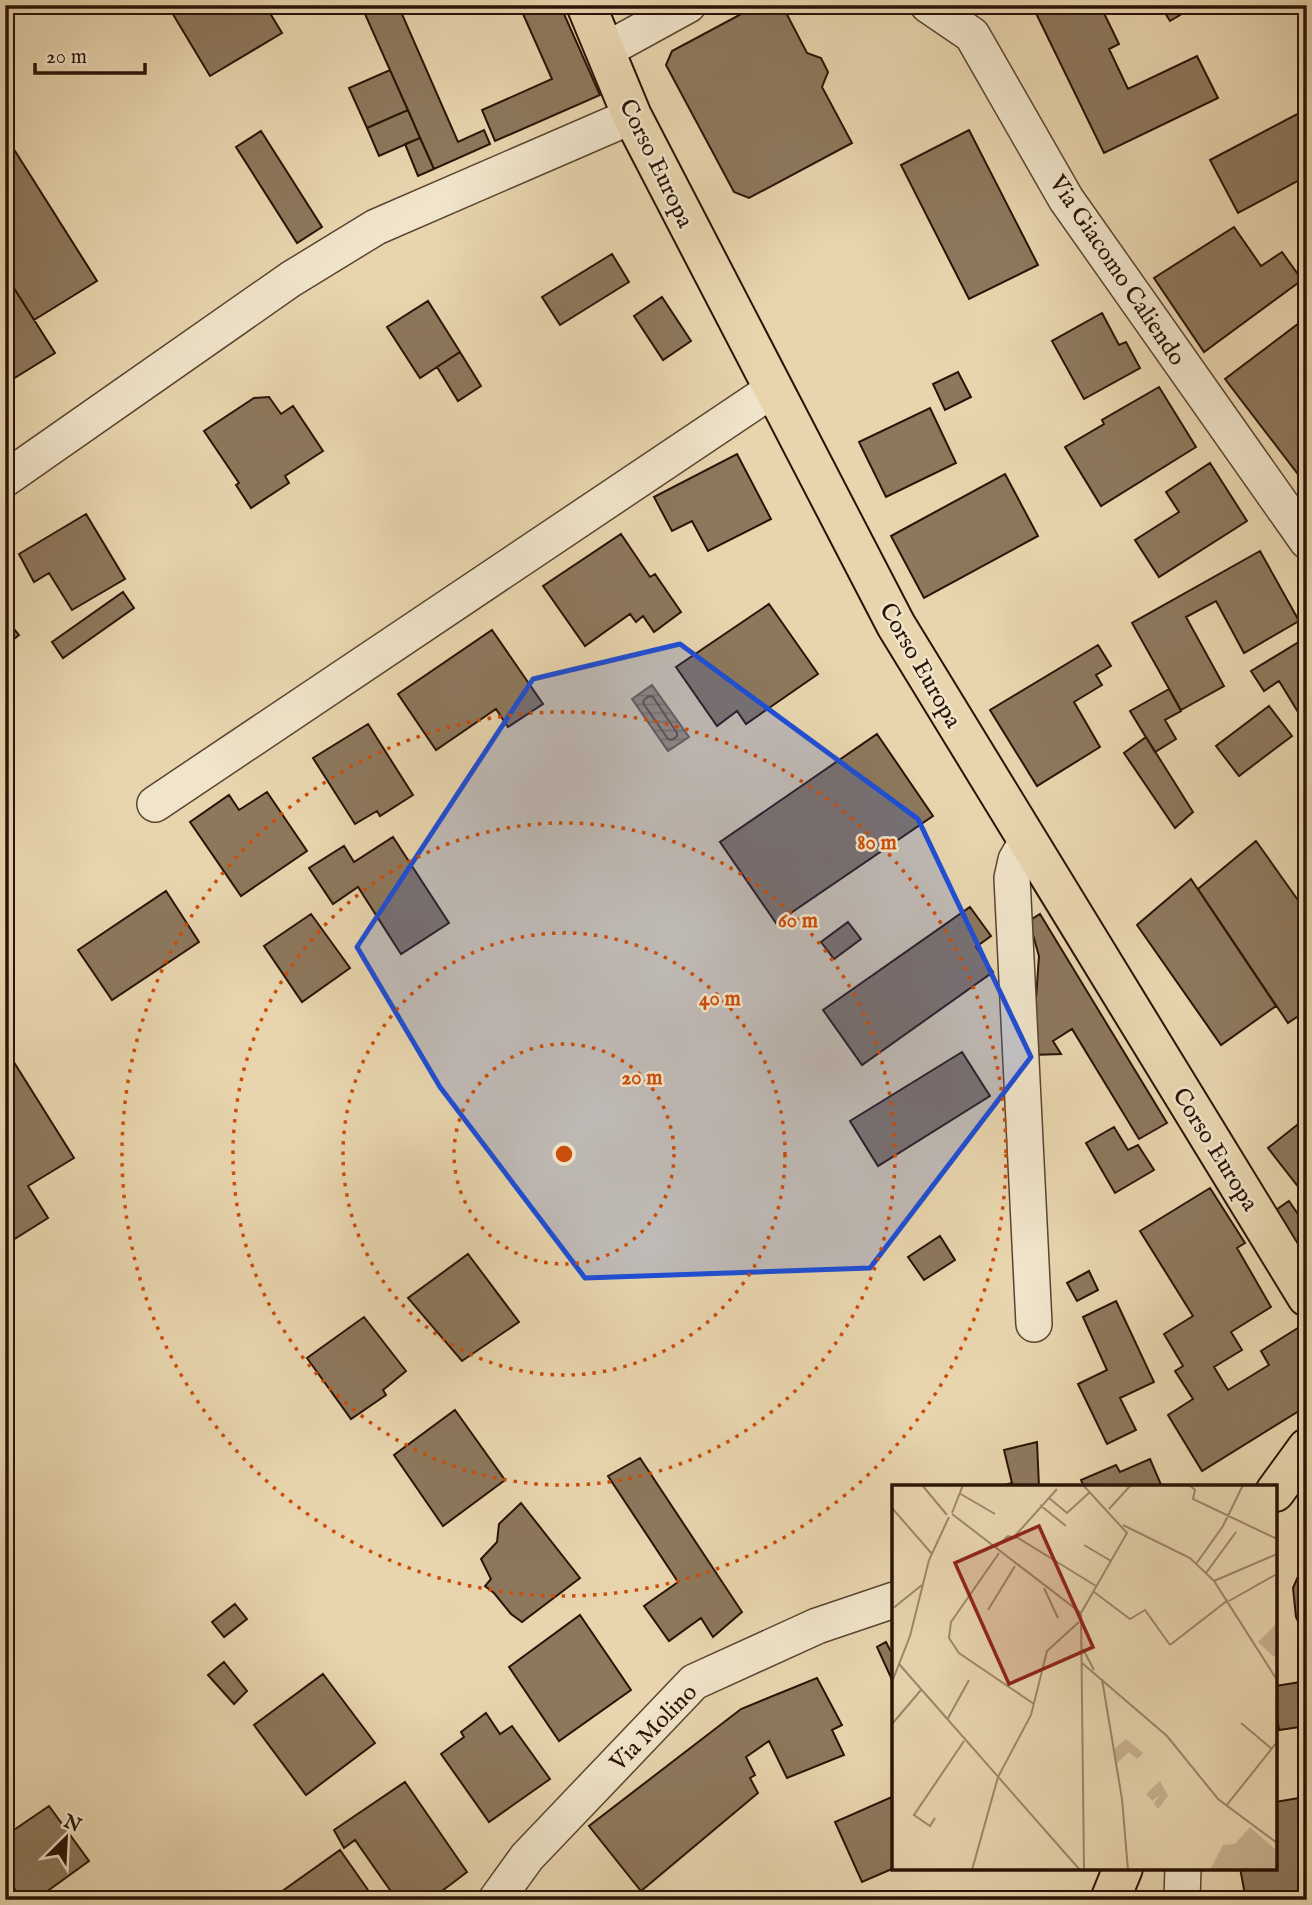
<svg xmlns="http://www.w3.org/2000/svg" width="1312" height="1905" font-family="'IM FELL English',serif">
  <defs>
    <pattern id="water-rules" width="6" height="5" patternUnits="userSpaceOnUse" patternTransform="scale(1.75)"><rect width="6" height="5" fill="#a79375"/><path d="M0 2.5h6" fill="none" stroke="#88775e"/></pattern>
  </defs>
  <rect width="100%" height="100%" fill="#e8d5ae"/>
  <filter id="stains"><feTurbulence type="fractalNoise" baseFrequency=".00286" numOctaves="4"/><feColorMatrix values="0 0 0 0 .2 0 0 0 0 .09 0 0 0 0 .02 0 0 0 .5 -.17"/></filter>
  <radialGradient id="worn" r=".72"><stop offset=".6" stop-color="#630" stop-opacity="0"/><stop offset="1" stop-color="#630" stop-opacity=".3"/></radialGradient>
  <path fill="url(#water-rules)" stroke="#756049" stroke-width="2" d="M652,685l37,52 -21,14 -36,-52z"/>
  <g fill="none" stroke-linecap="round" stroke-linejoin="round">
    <path stroke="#68533e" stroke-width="2" d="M649,696l4,1 24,36v3l-5,4 -4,-1 -25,-36 1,-3z"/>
  </g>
  <path fill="#8d785d" stroke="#2a1306" stroke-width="2" d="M180,5h85l17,28 -72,43 -39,-65z
    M361,5h37l60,137 26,-12 6,14 -56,25z
    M519,5h41l40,90 -105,46 -13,-31 70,-31z
    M758,5h24l25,48 14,5 7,14 -6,15 30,56 -103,55 -15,-6 -68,-127 6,-14z
    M1032,5h68l19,39 -10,5 19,40 69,-33 21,42 -114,55z
    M1160,5h37l-27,16z
    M390,70l18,40 -41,18 -18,-40z
    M1307,109v67l-69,37 -28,-53z
    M408,110l12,28 -41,18 -12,-28z
    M969,130l69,135 -69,34 -68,-134z
    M261,131l61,96 -25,16 -61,-96z
    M420,138l14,31 -16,7 -13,-32z
    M15,151l82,130 -63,39 -29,-46v-117z
    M1234,227l27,39 21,-14 20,28 -98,72 -50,-74z
    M612,254l17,28 -69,43 -18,-28z
    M5,274l50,79 -42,26 -8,-12z
    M662,297l29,44 -28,19 -29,-44z
    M428,301l32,51 -40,26 -33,-51z
    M1102,313l17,32 7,-3 14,26 -56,31 -32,-58z
    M1307,317v169l-82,-107z
    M460,352l21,34 -23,15 -21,-34z
    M958,372l13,25 -26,13 -12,-26z
    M1159,387l37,60 -95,59 -36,-59 39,-23 -2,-4z
    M269,397l12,17 12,-8 30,45 -38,25 4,7 -38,25 -15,-23 3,-2 -35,-52 50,-33z
    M930,408l26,55 -70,34 -27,-55z
    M737,454l34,65 -63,32 -16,-30 -20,10 -18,-34z
    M1210,463l37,58 -88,56 -24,-37 44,-28 -13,-20z
    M1005,474l33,62 -114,62 -33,-62z
    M86,514l39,65 -53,31 -23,-37 -15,9 -15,-28z
    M621,534l29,43 5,-3 26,38 -27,20 -11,-16 -7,6 -6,-8 -45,32 -42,-60z
    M1260,551l39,70 -55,32 -28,-52 -30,16 38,69 -43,24 -49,-87z
    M123,592l11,16 -71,50 -11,-16z
    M769,604l49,70 -72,50 -9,-13 -20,15 -41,-59z
    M5,618l14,17 -14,11z
    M492,630l51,74 -35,23 -12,-18 -60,41 -38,-56z
    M1307,637v88h-1l-27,-44 -15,10 -13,-20z
    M1098,645l13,21 -15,9 6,10 -28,17 26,45 -63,39 -47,-76z
    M1169,689l12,22 -16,9 11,19 -21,13 -25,-41z
    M1269,706l23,30 -53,40 -23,-30z
    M368,724l45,71 -33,21 -3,-5 -22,13 -42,-66z
    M877,734l56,82 -157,107 -56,-81z
    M1146,737l47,75 -18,16 -51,-75z
    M267,792l40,59 -66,45 -51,-74 39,-27 10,15z
    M393,837l56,86 -48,31 -43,-67 -25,17 -24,-36 35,-22 10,16z
    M1256,841l51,72v97l-19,13 -90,-134z
    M1191,879l85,127 -55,39 -84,-120z
    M166,891l33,51 -87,58 -34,-50z
    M970,907l21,29 -15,11 17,25 -131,93 -39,-55z
    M311,914l39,54 -48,34 -38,-56z
    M1040,914l127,209 -28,16 -67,-110 -19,12 8,13 -29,1 7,-99 -10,-35z
    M848,922l13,17 -27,20 -13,-17z
    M5,1048l69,110 -46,28 20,32 -43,27z
    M962,1052l28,44 -112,70 -28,-45z
    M1307,1117v81l-39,-50z
    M1114,1127l14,23 10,-5 16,25 -39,23 -29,-50z
    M1210,1188l35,55 -8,5 34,59 -40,25 11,18 -28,17 14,23 41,-25 -8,-14 40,-25 6,9v71l-105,65 -34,-56 25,-16 -18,-28 8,-5 -19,-32 29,-18 -53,-85z
    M1289,1201l15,22 3,-2v34l-3,1 -31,-44z
    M940,1236l15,24 -31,20 -16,-23z
    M468,1254l51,68 -57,39 -54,-63z
    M1089,1271l9,19 -21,11 -10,-18z
    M1116,1301l38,81 -34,16 16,32 -29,14 -29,-60 29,-14 -24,-53z
    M364,1317l42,54 -23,19 3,5 -35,24 -44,-61z
    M455,1410l50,70 -62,46 -49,-71z
    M1037,1442l2,45h-43l16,-4 -8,-33z
    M640,1458l102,154 -29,25 -12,-19 -32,23 -25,-35 34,-24 -70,-106z
    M1150,1459l12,28h-78l-3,-7 35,-15 4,7z
    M521,1503l59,75 -58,44 -11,-8 -17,-21 -9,-7 6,-7 -10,-20 16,-17 2,-18z
    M1307,1556v84l-11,-23 -3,-29z
    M235,1604l12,15 -23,18 -12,-15z
    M580,1615l51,75 -72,51 -50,-74z
    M886,1642l4,8 4,-1v35l-17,-37z
    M224,1662l23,29 -13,13 -26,-29z
    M323,1674l52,69 -69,52 -52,-70z
    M817,1678l25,47 -10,5 12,25 -57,23 -18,-37 -23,16 9,18 -5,3 8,15 -117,98 -52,-65 152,-117z
    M1307,1681v45l-28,4 -4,-25v-19z
    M486,1713l14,21 12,-8 38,53 -61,43 -48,-68 23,-17 -3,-5z
    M405,1782l62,90 -37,28h-33l-42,-60 -11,8 -10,-18z
    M894,1796v72l-32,14 -27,-60z
    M1305,1797l2,8v95h-61l-6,-32h35v-66z
    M49,1806l40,55 -54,39h-12l-18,-24v-40z
    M340,1850l35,50h-88l-6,-8z"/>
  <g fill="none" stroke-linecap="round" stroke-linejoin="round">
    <g stroke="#5a4430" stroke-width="38">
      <path id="minor" d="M928,5l44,30 94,164 241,342
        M606,50l82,-45
        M5,479l286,-200 85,-52 256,-111
        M155,804l617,-414
        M1027,841l-11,19 -4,18 22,446
        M496,1900l31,-43 167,-175 123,-56 77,-26
        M1182,1900l1,-32"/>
    </g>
    <g stroke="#2a1306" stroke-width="42">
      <path id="major" d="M586,5l46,111 264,509 411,672
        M1275,1492l32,-44
        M1110,1900l13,-32"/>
    </g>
    <use href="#minor" stroke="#f0e4ca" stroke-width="35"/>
    <use href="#major" stroke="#e8d5ae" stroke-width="38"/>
  </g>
  <path fill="#1d4ed8" fill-opacity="0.2" stroke="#1d4ed8" stroke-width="5" stroke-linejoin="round" d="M680,644l238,175 113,238 -161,211 -285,10 -145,-191 -83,-140 176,-268z"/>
  <g fill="none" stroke="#cc4e0b" stroke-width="3.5" stroke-dasharray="3.5 7">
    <circle cx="564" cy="1154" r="110"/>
    <circle cx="564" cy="1154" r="221"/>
    <circle cx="564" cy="1154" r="331"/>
    <circle cx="564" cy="1154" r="442"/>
  </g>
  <g text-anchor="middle" stroke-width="5" stroke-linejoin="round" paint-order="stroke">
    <g font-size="24" fill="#2a1306" stroke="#f0e4ca">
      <text transform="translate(657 163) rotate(64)" y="8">Corso Europa</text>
      <text transform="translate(1118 270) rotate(56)" y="8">Via Giacomo Caliendo</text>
      <text transform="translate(921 665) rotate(60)" y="8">Corso Europa</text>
      <text transform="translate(1216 1149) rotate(58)" y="8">Corso Europa</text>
      <text transform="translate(653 1727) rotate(-45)" y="8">Via Molino</text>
    </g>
  </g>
  <g transform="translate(892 1485)">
    <rect width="385" height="385" fill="#e8d5ae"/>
    <path d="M234,254l17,14 -6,6 -8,-7 -13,12 -2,-15z" fill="#c8b491"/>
    <path d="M358,342l27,24v19h-67l13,-25 12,-1z" fill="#c8b491"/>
    <path d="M385,138v32l-3,2 -16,-15zM268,296l8,15 -10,13 -4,-6 6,-8 -8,6 -6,-7z" fill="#c8b491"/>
    <path fill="none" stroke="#9c876b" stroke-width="2" d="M30,0l25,30M297,0l6,5 -2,9 84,40M67,8l36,21M157,13l18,15 23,-21M148,20l26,21M0,23l40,46M217,24l22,-24M60,28l11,-28M60,29l129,99 3,257M231,40l67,33 24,23 63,99M122,52l43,-48M192,60l27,16M104,62l12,-11 10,2 78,48M107,68l-48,69 -2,16 10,15 75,51M304,79l27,-38 20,-41M314,88l30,-41M322,96l63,-27M152,103l14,30M202,107l36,27 15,-9 25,35M337,116l46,-26M0,124l30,-24M96,125l27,-44M189,128l46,-80 -44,-48M278,160l58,-45M191,164l11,21M190,178l85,73 51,63 59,44M7,179l181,206M210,194l20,120 6,71M0,197l18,-46 19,-76 20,-43M55,235l22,-40M349,238l31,26M0,239l29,-34M334,321l51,-64M43,333l-5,8 -16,-11 50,-74M80,385l26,-93 33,-62 16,-64 32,-29"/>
    <path fill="#8f2418" fill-opacity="0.15" stroke="#8f2418" stroke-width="3.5" d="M147,41l54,121 -84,37 -54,-121z"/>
    <rect width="385" height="385" fill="none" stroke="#2a1306" stroke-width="3.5"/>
  </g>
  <circle cx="564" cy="1154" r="10" fill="#cc4e0b" stroke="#f0e4ca" stroke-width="3.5"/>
  <g font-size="21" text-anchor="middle" font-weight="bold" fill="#cc4e0b" stroke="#f0e4ca" stroke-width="5" stroke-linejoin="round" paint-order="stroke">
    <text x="877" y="849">80 m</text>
    <text x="798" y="927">60 m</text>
    <text x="720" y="1005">40 m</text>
    <text x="642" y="1084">20 m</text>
  </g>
  <rect width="1312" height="1905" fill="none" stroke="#e8d5ae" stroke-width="28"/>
  <rect x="7" y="7" width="1298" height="1891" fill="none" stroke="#2a1306" stroke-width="3.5"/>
  <rect x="14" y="14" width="1284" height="1877" fill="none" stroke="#2a1306" stroke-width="2"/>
  <g transform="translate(66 1838) rotate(24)" stroke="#f0e4ca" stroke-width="5" paint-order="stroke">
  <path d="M0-5L12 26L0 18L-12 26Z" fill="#2a1306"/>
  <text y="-10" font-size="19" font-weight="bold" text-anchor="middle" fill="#2a1306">N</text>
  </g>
  <path d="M35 63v10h110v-10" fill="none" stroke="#2a1306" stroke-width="3.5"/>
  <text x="46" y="63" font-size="21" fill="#2a1306" stroke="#f0e4ca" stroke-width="5" paint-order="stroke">20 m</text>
  <rect width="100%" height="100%" filter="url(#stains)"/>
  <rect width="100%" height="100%" fill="url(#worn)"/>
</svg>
